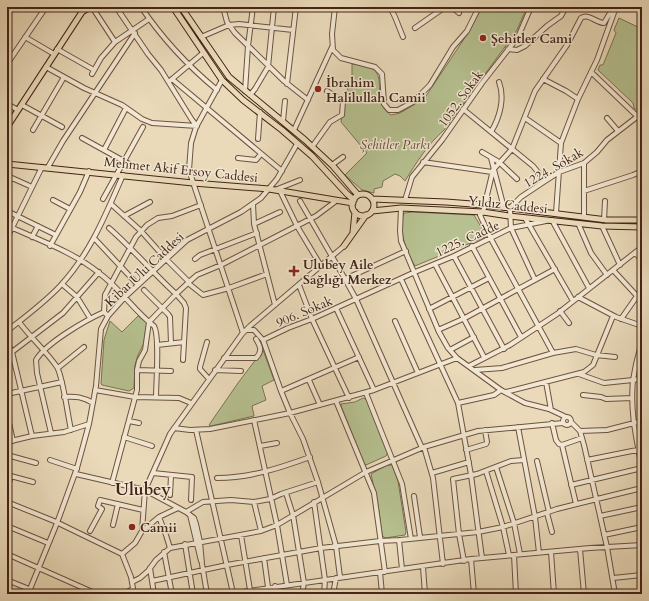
<svg xmlns="http://www.w3.org/2000/svg" width="649" height="601" font-family="Cardo,serif">
  <rect width="100%" height="100%" fill="#eadaba"/>
  <filter id="stains"><feTurbulence type="fractalNoise" baseFrequency=".005" numOctaves="4"/><feColorMatrix values="0 0 0 0 .2 0 0 0 0 .09 0 0 0 0 .02 0 0 0 .5 -.17"/></filter>
  <radialGradient id="worn" r=".72"><stop offset=".6" stop-color="#630" stop-opacity="0"/><stop offset="1" stop-color="#630" stop-opacity=".3"/></radialGradient>
  <path fill="#b6c090" stroke="#7d7253" d="M482,7h45l-10,23 -10,14 -63,86c-16,14 -28,33 -39,51l-5,-5 -5,-2 -12,7 -1,6 -8,2v4l-12,-3 -17,-15 22,-22 -26,-31 7,-35 4,1v-24c47,2 13,33 39,51l9,-2 15,-9 11,-8 44,-66z
    M619,18l23,11v80l-4,2 -4,-3 -1,-5 -35,-33 2,-5h3l13,-32 -2,-3z
    M413,212l61,3 12,20 -1,2 -70,29c-9,-15 -17,-36 -11,-53z
    M138,316l9,7 -3,20 -6,12 -3,10 -1,23 -5,3 -27,-6 -1,-1 3,-44 6,-19 12,11z
    M263,350l11,30 -12,6 4,14 -14,6 2,10 -43,10 -2,-1 29,-42z
    M363,398l3,1 22,53 -2,4 -20,9 -3,-3 -22,-56v-2l14,-2z
    M387,465h5l6,16 8,51 -1,3 -20,3 -3,-3 -3,-24 -8,-37z"/>
  <g fill="none" stroke-linecap="round" stroke-linejoin="round">
    <g stroke="#6e523f" stroke-width="6">
      <path id="minor" d="M92,7l23,35
        M116,7l32,47 13,16 31,50 5,6
        M141,7c21,31 47,59 76,83
        M223,7l4,15 8,11 49,48 24,19
        M335,7l-3,27 1,16 8,8 34,9 7,7 2,30 5,6h9l15,-8 17,-17 23,-38 14,-16 12,-24
        M390,7l5,10 8,20
        M452,7l7,6
        M415,28l30,-21
        M25,37l29,17
        M201,37l28,-12 10,-1 54,6
        M57,49l37,21
        M508,49l9,1 8,-4 22,-20 14,-10 5,-9
        M7,64l39,-57
        M46,67l38,21 38,17 20,14 10,4 45,3
        M591,72l46,44
        M92,74l9,-16 14,-16 34,-23
        M172,79l110,92
        M543,79l23,12 12,8
        M171,80l32,-27
        M222,80l-26,47 -5,16 -2,27 54,163
        M287,84l9,-77
        M245,91l3,-45 5,-39
        M250,95l5,-6 13,-22 6,-60
        M7,104l11,6
        M22,105l40,22
        M463,109l70,57 12,15
        M639,114l3,6
        M525,118l36,25
        M607,118l11,13
        M283,121l2,-20
        M33,130l31,-53
        M294,130l38,-83
        M491,132c9,-15 14,-34 8,-50
        M82,138l49,27
        M258,139l2,-27
        M312,147l18,-25 12,-7 1,-14 -16,-10
        M104,150l22,-42
        M482,152l17,10 18,17
        M238,158l18,2 5,-6
        M491,158l13,50
        M423,162l69,10
        M584,163v54
        M332,165l11,-8
        M48,167l15,-26 72,-108
        M7,185l4,-7h1l20,9
        M275,190l25,-10
        M280,191l17,35 24,40
        M584,191l49,-16 9,-4
        M103,199l40,-72
        M53,200l17,9
        M405,200l7,-23 30,-37 40,-57 36,-46 13,-30
        M300,201l45,78 11,20 66,149
        M111,204l30,27 25,28 23,23 8,-7 24,-10 95,-49 20,-15
        M253,204l1,20 21,81
        M401,208l-1,23 1,10 38,91 9,16 9,10 44,32 24,13 24,6 17,8
        M7,211l49,24
        M556,213l5,-70 17,-44 19,-39 19,-53
        M124,216l26,-14
        M525,218l48,83
        M552,220l37,68
        M604,220l1,-19
        M578,223l13,30 16,22
        M254,224l26,-12
        M602,226l18,39
        M13,228c28,13 62,25 86,45 21,15 35,38 55,53 6,10 2,57 2,71
        M109,228c24,21 44,45 67,66l13,-12
        M32,237l6,-11
        M7,238l35,-71
        M94,238l44,47
        M50,246l30,-54 9,-21
        M472,246l49,91
        M635,253l7,7
        M454,256l50,93
        M195,259l5,-4 57,-22
        M435,264l49,93
        M613,270l24,26
        M345,279l61,-28
        M401,279l57,124 13,72 11,83
        M535,280l-24,-52 -1,-20 11,-11 24,-16 14,-9 25,-9 13,-11 10,-12 35,-27
        M188,283l15,12 26,-7 38,-14
        M62,284l15,13 13,21
        M299,285l13,34 37,79
        M144,290l24,24 2,3 1,26
        M578,297l38,20 26,9
        M336,308l38,82
        M429,309l60,-31
        M560,311l9,12
        M108,316l-4,-4 1,-17 31,-58 11,-12 11,-7 14,-2 29,-11
        M621,319l21,-30
        M395,321l23,52
        M19,322c12,16 27,29 38,45 6,10 11,50 14,63
        M246,330h8l9,10 25,-12 24,-9 103,-47 39,-16 57,-28 35,-7
        M438,330l27,-12 90,-49
        M7,331c18,-14 37,-28 53,-45 30,-32 46,-72 63,-111
        M263,340l18,51 9,22 13,26 15,43 18,64 4,31
        M207,342l-7,25v2l9,10
        M7,343l5,9 20,84
        M157,345l27,-3
        M450,350l24,-13
        M12,352l51,-39 36,-41
        M553,353l-62,-114 -11,-24 3,-3 10,-42 19,-21 23,-58 32,-46 14,-27c8,-5 15,5 23,5l6,-10 5,-2
        M224,358h32c7,-7 4,-12 0,-19
        M469,366l41,-21 47,-31 85,-67
        M58,368l26,-21
        M137,370l34,1
        M215,370l26,1
        M475,370l27,-2 51,-15 23,-4 20,6 19,2
        M579,374l25,9 29,-3 3,-16 6,-23
        M642,379l-9,1c-3,32 3,57 9,88
        M309,380l11,25
        M546,382l5,28
        M95,390l40,7 44,1 12,5
        M281,391l78,-34
        M506,392l78,-20 9,-7 20,-49
        M366,393l36,91 9,55
        M7,394l55,-12
        M583,395l18,2 5,2 26,-1
        M64,397c12,-1 19,0 29,6
        M336,401l38,92 11,79
        M458,403l36,-8 7,-5
        M7,414l6,27
        M563 421a4 4 0 1 1 8 0a4 4 0 1 1-8 0Z
        M254,420l23,105 10,60
        M129,421l10,2
        M571,422l9,9 4,14 23,102 8,47
        M552,423l4,17 3,4 3,1 20,-7
        M518,427l17,90 4,36
        M174,428l16,2 20,-1 80,-16 84,-23 83,-32
        M196,430l37,163
        M580,431l27,-1 35,-9
        M51,433l-14,-60 -1,-13c10,-17 50,-40 68,-48
        M124,437l28,9
        M7,442l25,-6 32,-4 25,-8
        M562,445l14,59
        M260,446l17,-3
        M424,447l9,31 10,86
        M466,450l20,-6 1,-2 -2,-12
        M7,455l29,8
        M50,460l27,9
        M587,460l55,-11
        M537,461l12,51
        M496,467l18,56 6,31
        M486,471l17,56 6,28
        M153,473l39,4 -1,23
        M432,473l37,-11
        M76,474l69,16 25,-56 72,-100 8,-8 94,-80
        M7,475l26,7
        M217,478c33,0 63,-10 93,-21
        M112,483l25,-93v-20l2,-9 6,-11 4,-28 27,-28 8,9 2,5 -3,52
        M571,485l71,-17
        M7,489l4,-13
        M286,493l7,22 11,68 -2,11
        M170,495l1,-19
        M414,496l6,41
        M7,502l47,19 68,33
        M254,502l7,29
        M314,502l11,78 -1,14
        M186,512l17,-10 28,-2 23,2 16,-3 11,-5 37,-12
        M547,513l5,19
        M190,515l11,46
        M600,516l42,-9
        M159,517l7,18 4,13
        M113,525l5,-21
        M7,526l41,17
        M90,531l12,-22 -4,-3 2,-6 43,10
        M142,531l17,-14 19,-9
        M241,535l9,55
        M604,535l38,-8
        M399,540l3,29
        M185,544l8,50
        M580,549l4,45
        M164,552l8,42
        M551,552l3,42
        M7,554l90,40
        M122,554l13,-11 7,-12 3,-41 41,22 8,6 2,6 4,18 2,22 5,30
        M122,554l9,23 3,17
        M514,555l2,39
        M264,558l4,29
        M471,559l3,35
        M464,561l-5,-27 -6,-55 24,-5 34,-13 13,-1
        M423,567l2,27
        M150,568l4,26
        M380,572l2,22
        M613,578l29,-3
        M7,580l22,9
        M152,581l75,-16 94,-17 59,-7 20,-1 78,-8 25,-5 54,-18 40,-10 45,-11
        M132,582l8,-4 8,-7 8,-11 14,-12 91,-17 16,-6 89,-53 58,-25 54,-16 85,-8
        M28,594l29,-71 20,-55 12,-44 7,-38 5,-57 7,-13 17,-19 62,-57 54,-28 20,-14 16,-19 20,-35
        M123,594l10,-5
        M228,594l243,-35 119,-11 52,-3
        M273,594l2,-8
        M333,594l3,-16"/>
    </g>
    <g stroke="#442416" stroke-width="7">
      <path id="major" d="M83,7l-1,5 8,-5
        M173,7l49,73 21,20 39,30 30,26 35,38 7,6
        M181,7l48,70 76,63 28,26 25,29
        M7,127l75,-115
        M7,164l186,19 76,6 84,14
        M352 205a11 11 0 1 1 22 0a11 11 0 1 1-22 0Z
        M372,199l74,3 39,3 122,15h35
        M372,211l29,-3 82,4 26,4 93,10 40,1
        M353,232l2,-20
        M344,246l22,-31"/>
    </g>
    <use href="#minor" stroke="#f1e7d2" stroke-width="4"/>
    <use href="#major" stroke="#eadaba" stroke-width="5"/>
  </g>
  <g fill="#8f2418" stroke="#f1e7d2" stroke-width="1.5">
    <circle cx="483" cy="38" r="4"/>
    <circle cx="318" cy="89" r="4"/>
    <path d="M292 265h4v4h4v4h-4v4h-4v-4h-4v-4h4z"/>
    <circle cx="132" cy="527" r="4"/>
  </g>
  <g text-anchor="middle" stroke-width="3" stroke-linejoin="round" paint-order="stroke">
    <g font-size="13" font-weight="bold" fill="#442416" stroke="#f1e7d2" text-anchor="start">
      <text x="491" y="43">Şehitler Cami</text>
      <text x="326" y="87">İbrahim<tspan x="326" dy="15">Halilullah Camii</tspan></text>
      <text x="303" y="269">Ulubey Aile<tspan x="303" dy="15">Sağlığı Merkez</tspan></text>
      <text x="140" y="532">Camii</text>
    </g>
    <g font-size="13" fill="#442416" stroke="#f1e7d2">
      <text transform="translate(460 98) rotate(-54)" y="5">1052. Sokak</text>
      <text transform="translate(553 167) rotate(-30)" y="5">1224. Sokak</text>
      <text transform="translate(181 169) rotate(6)" y="5">Mehmet Akif Ersoy Caddesi</text>
      <text transform="translate(508 204) rotate(6)" y="5">Yıldız Caddesi</text>
      <text transform="translate(467 238) rotate(-25)" y="5">1225. Cadde</text>
      <text transform="translate(144 269) rotate(-43)" y="5">Kibar Ulu Caddesi</text>
      <text transform="translate(304 311) rotate(-23)" y="5">906. Sokak</text>
    </g>
    <g font-size="13" font-style="italic" fill="#604b34" stroke="#f1e7d2">
      <text x="395" y="149">Şehitler Parkı</text>
    </g>
    <g font-size="17" font-weight="bold" fill="#442416" stroke="#f1e7d2">
      <text x="143" y="495">Ulubey</text>
    </g>
  </g>
  <rect width="649" height="601" fill="none" stroke="#eadaba" stroke-width="24"/>
  <rect x="8" y="8" width="633" height="585" fill="none" stroke="#442416" stroke-width="2"/>
  <rect x="12" y="12" width="625" height="577" fill="none" stroke="#442416"/>
  <rect width="100%" height="100%" filter="url(#stains)"/>
  <rect width="100%" height="100%" fill="url(#worn)"/>
</svg>
